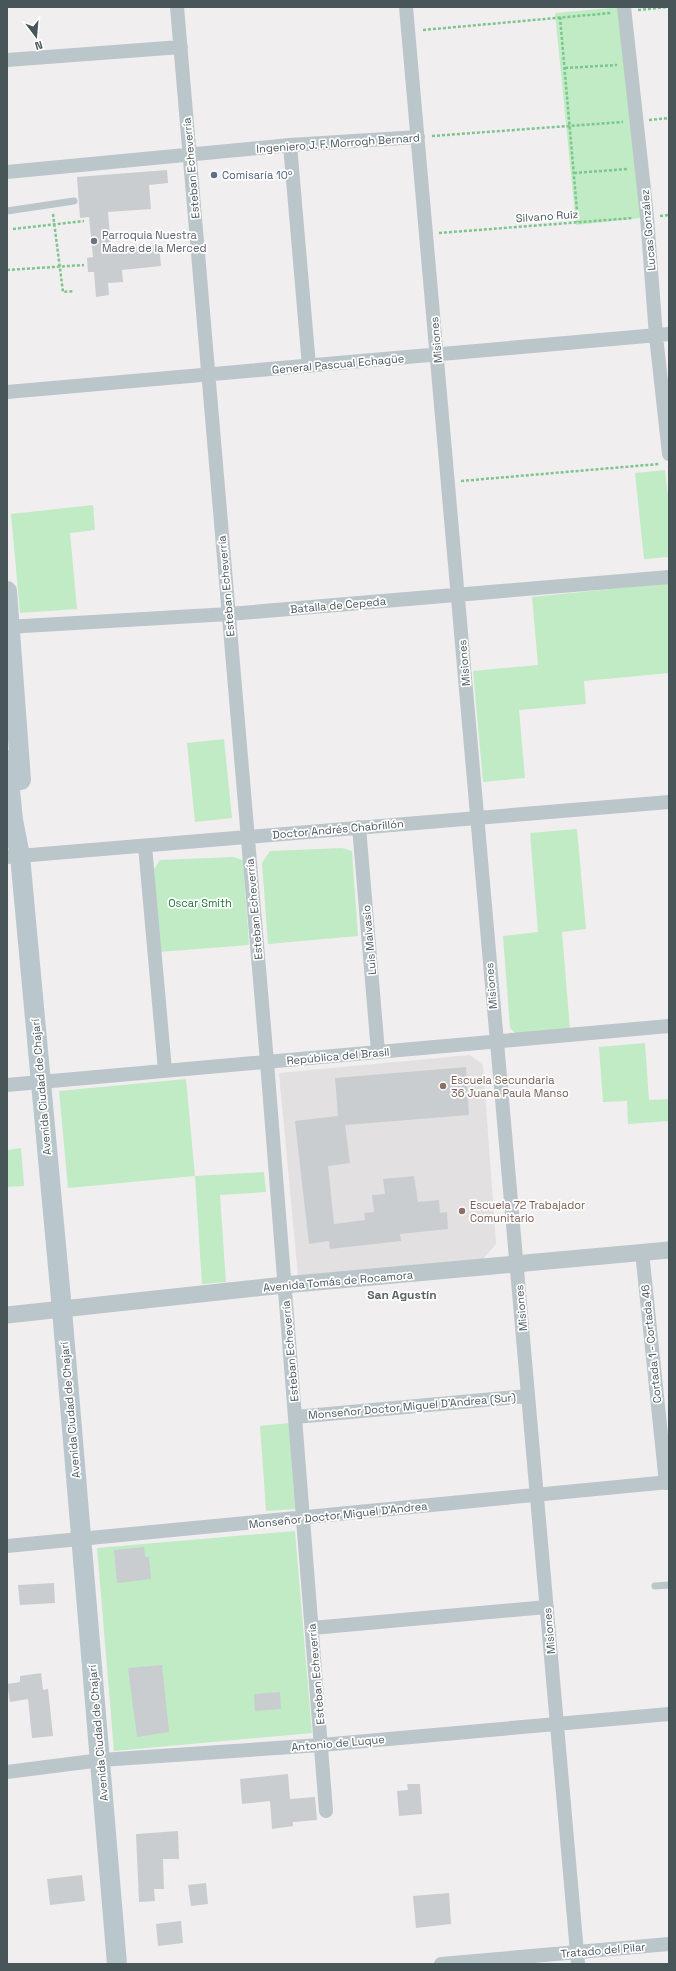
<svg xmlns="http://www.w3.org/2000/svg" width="676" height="1971" font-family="'Space Grotesk',sans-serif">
  <rect width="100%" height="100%" fill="#f1eeef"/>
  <path fill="#e2e0e0" d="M470,1055l13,10 13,179 -13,15 -185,17 -19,-203z"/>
  <path fill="#c0ebc5" d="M621,7l20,211 -65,7 -21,-212z
    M665,470l4,35v52l-25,2 -9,-86z
    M93,505l2,25 -25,3 7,76 -57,4 -9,-99z
    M669,583v90l-85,8 2,23 -67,6 6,68 -42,4 -10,-111 65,-6 -6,-68z
    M224,739l8,79 -37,4 -8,-79z
    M577,829l9,100 -24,3 8,97 -54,5 -6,-6 -7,-92 35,-4 -8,-99z
    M342,848l10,3 6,85 -90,8 -6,-81 8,-12z
    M233,857l10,3 6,85 -90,7 -7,-80 8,-12z
    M645,1043l4,57 20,-1v22l-41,3 -1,-23 -24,1 -4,-55z
    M186,1079l9,97 69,-4 2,20 -46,3 6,87 -24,2 -7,-108 -127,12 -9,-97z
    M21,1148l3,38 -17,1v-37z
    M289,1423l6,86 -29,2 -6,-85z
    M295,1531l17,202 -198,18 -17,-203z"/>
  <path fill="#c9cdd0" d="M167,170l1,13 -19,2 2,24 -43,3 3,37 48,-4 2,21 -39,4 1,12 -15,1 1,12 -13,2 -2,-25h-6l-1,-14 6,-1 -4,-40 -9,1 -3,-41z
    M466,1067l3,48 -124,10 5,38 -22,3 6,58 31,-4 -1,-7 10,-1 -2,-17 13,-1 -2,-15 31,-3 4,26 21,-2 1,13 7,-1 1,17 -48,5 1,7 -71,8 -1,-8 -20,3 -14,-123 43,-5 -3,-38z
    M144,1547l1,10h4l2,22 -34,4 -3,-33z
    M54,1583l1,20 -35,2 -2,-20z
    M162,1665l7,67 -32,5 -9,-69z
    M41,1673l2,17 5,-1 5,47 -21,2 -4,-39 -18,3 -3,-18 13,-2v-6z
    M280,1692l1,17 -26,2 -1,-17z
    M288,1774l2,25 25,-2 2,23 -24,2v4l-21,3 -2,-28 -28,3 -2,-25z
    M407,1784h13l2,30 -23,2 -2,-25 11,-1z
    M178,1831l1,28h-16l1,30h-10l1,12 -16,1 -3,-68z
    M82,1875l3,26 -35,4 -3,-26z
    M206,1883l2,21 -17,2 -3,-21z
    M449,1893l2,31 -35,4 -3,-32z
    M181,1921l2,22 -25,3 -2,-22z"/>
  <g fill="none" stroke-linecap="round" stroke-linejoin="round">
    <path stroke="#7bc68d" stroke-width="2.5" stroke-dasharray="3 2" stroke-linecap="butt" d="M638,10l31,-3
      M560,17l18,205
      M423,30l188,-17
      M565,68l52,-3
      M649,120l20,-2
      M432,136l191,-14
      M574,173l53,-4
      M53,214l10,78 11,-1
      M660,216l9,-1
      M13,229l71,-8
      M439,233l194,-15
      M7,270l77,-5
      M461,481l198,-17"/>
    <path stroke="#bbc6ca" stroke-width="7" d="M7,211l67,-10
      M655,1586l14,-1"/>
    <path stroke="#bbc6ca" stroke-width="14" d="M177,7l90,1055 59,749
      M406,7l172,1957
      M624,7l23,210 9,119 13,118
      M7,60l174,-13
      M290,145l19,221
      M7,172l283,-27 128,-8
      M7,392l662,-58
      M7,627l222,-13 440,-37
      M359,827l19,225
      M145,846l20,224
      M7,857l662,-55
      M7,1085l662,-59
      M642,1252l24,231
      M295,1417l233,-21
      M7,1546l662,-64
      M312,1628l235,-21
      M7,1772l94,-12 220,-15 348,-31
      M441,1964l228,-20"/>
    <path stroke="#bbc6ca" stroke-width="17" d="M7,1315l277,-30 385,-35"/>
    <path stroke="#b9c7cc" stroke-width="20" d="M7,591l14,189
      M7,760l6,60 7,36 42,454 55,654"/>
  </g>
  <circle fill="#5c6f8a" stroke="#fff" stroke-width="1.5" cx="214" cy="175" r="4"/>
  <circle fill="#6b7280" stroke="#fff" stroke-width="1.5" cx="94" cy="241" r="4"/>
  <g fill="#8d6e63" stroke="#fff" stroke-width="1.5">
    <circle cx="443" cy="1086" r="4"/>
    <circle cx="462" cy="1211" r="4"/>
  </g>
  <g text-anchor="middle" stroke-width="3.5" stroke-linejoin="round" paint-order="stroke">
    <g font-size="11" fill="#48565a" stroke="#fff">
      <text transform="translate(338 143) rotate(-4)" y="4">Ingeniero J. F. Morrogh Bernard</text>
      <text transform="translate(191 168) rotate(-95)" y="4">Esteban Echeverría</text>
      <text transform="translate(547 216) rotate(-4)" y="4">Silvano Ruiz</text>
      <text transform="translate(648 230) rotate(-95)" y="4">Lucas González</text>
      <text transform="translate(436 340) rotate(-95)" y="4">Misiones</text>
      <text transform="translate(338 364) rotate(-5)" y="4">General Pascual Echagüe</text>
      <text transform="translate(226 586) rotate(-95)" y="4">Esteban Echeverría</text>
      <text transform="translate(338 605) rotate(-5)" y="4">Batalla de Cepeda</text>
      <text transform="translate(464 663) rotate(-95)" y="4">Misiones</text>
      <text transform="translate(338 829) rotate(-5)" y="4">Doctor Andrés Chabrillón</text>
      <text transform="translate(254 909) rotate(-95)" y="4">Esteban Echeverría</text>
      <text transform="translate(369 940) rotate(-95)" y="4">Luis Malvasio</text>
      <text transform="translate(491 986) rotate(-95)" y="4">Misiones</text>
      <text transform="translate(338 1056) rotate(-5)" y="4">República del Brasil</text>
      <text transform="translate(41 1087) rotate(-95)" y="4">Avenida Ciudad de Chajarí</text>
      <text transform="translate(338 1281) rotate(-5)" y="4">Avenida Tomás de Rocamora</text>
      <text transform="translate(521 1308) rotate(-95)" y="4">Misiones</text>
      <text transform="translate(651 1344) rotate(-96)" y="4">Cortada 1 - Cortada 46</text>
      <text transform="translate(290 1351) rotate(-95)" y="4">Esteban Echeverría</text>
      <text transform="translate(412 1406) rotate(-5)" y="4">Monseñor Doctor Miguel D'Andrea (Sur)</text>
      <text transform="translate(70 1410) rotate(-95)" y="4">Avenida Ciudad de Chajarí</text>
      <text transform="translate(338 1515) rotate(-6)" y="4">Monseñor Doctor Miguel D'Andrea</text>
      <text transform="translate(549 1631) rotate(-95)" y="4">Misiones</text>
      <text transform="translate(316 1674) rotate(-95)" y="4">Esteban Echeverría</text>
      <text transform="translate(98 1733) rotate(-95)" y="4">Avenida Ciudad de Chajarí</text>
      <text transform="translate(338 1743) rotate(-5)" y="4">Antonio de Luque</text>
      <text transform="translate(603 1950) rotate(-5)" y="4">Tratado del Pilar</text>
    </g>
    <g font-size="11" fill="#4e5e75" stroke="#fff" text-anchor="start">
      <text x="222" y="179">Comisaría 10º</text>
    </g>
    <g font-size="11" fill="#5b616d" stroke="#fff" text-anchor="start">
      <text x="102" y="239">Parroquia Nuestra<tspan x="102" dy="13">Madre de la Merced</tspan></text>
    </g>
    <g font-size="11" fill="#1f7633" stroke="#fff">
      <text x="200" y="907">Oscar Smith</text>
    </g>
    <g font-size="11" fill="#785e54" stroke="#fff" text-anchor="start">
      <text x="451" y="1084">Escuela Secundaria<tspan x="451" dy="13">36 Juana Paula Manso</tspan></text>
      <text x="470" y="1209">Escuela 72 Trabajador<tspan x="470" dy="13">Comunitario</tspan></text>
    </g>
    <g font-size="12" font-weight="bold" fill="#5c6163" stroke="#fff">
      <text x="402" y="1299">San Agustín</text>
    </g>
  </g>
  <rect width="676" height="1971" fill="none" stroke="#48565a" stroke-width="16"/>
  <g transform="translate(36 36) rotate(164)" stroke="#ffffff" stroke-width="3" paint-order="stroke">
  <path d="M0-3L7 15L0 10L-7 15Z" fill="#48565a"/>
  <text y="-6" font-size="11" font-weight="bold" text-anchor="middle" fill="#48565a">N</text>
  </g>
</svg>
